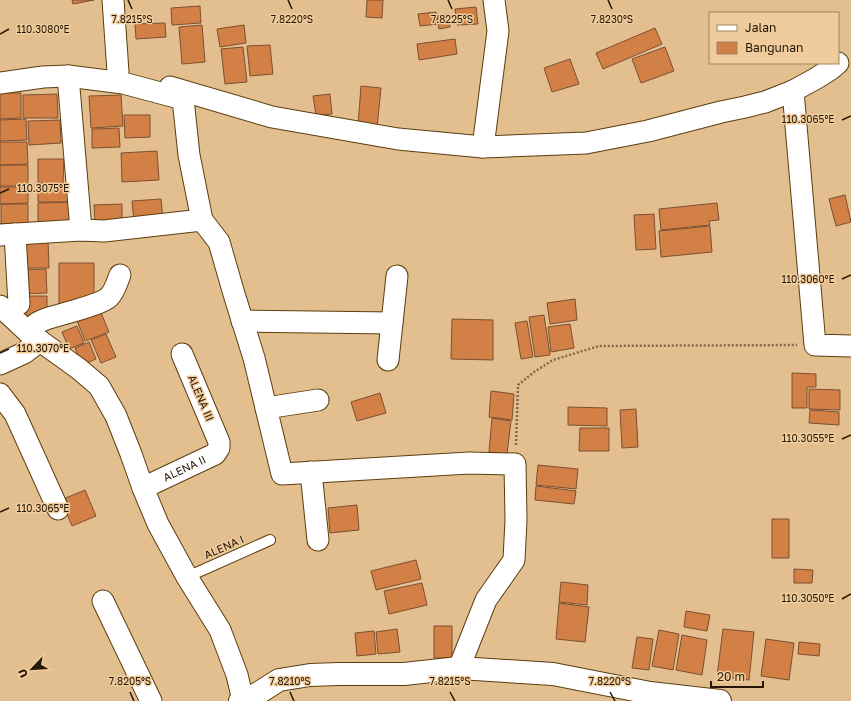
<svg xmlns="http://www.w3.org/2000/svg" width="851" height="701" font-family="'Golos Text',sans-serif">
  <rect width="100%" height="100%" fill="#e3bf90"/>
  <path fill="#d28046" stroke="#7b4f31" d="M72,0h22l-21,4z
    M367,0h16l-1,18 -16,-1z
    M200,6l1,17 -29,2 -1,-17z
    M476,7l2,17 -21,1 -2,-16z
    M436,12l2,12 -18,2 -2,-12z
    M449,14l1,13 -11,2 -2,-13z
    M165,23l1,14 -30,2 -1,-15z
    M202,25l3,37 -23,2 -3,-37z
    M244,25l2,18 -26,4 -3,-18z
    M655,28l7,16 -59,25 -7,-16z
    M455,39l2,15 -38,6 -2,-16z
    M270,45l3,29 -23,2 -3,-30z
    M243,47l4,35 -22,2 -4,-35z
    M665,47l9,24 -33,12 -9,-24z
    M570,59l9,25 -27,8 -8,-24z
    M361,86l20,2 -4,40 -19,-2z
    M0,93h21v25l-21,1z
    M57,94l1,24h-35v-23z
    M330,94l2,20 -16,1 -3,-19z
    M121,95l2,31 -32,2 -2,-32z
    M124,115h26v22l-25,1z
    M26,119l1,21 -27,1v-21z
    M60,120l1,23 -32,2 -1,-24z
    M119,128l1,19 -28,1v-19z
    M0,142h27l1,22 -28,1z
    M157,151l2,29 -37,2 -1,-29z
    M38,159h26l-1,25 -25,-1z
    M0,165h28v21h-28z
    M38,184h31v18h-31z
    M0,187h28v16l-28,1z
    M845,195l6,27 -15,4 -7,-27z
    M161,199l2,21 -29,3 -2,-22z
    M71,202v21h-33v-20z
    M717,203l2,17 -10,1 1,4 -49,5 -2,-21z
    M1,204h27v20h-27z
    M122,204v18l-27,1 -1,-18z
    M654,214l2,35 -20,1 -2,-35z
    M710,226l2,26 -51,5 -2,-26z
    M21,240h27l1,28h-27z
    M59,263h35v41h-35z
    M46,269l1,24 -26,1 -1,-24z
    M23,296h24v20l-24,1z
    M575,299l2,21 -27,4 -3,-21z
    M99,308l10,24 -24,9 -9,-23z
    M544,315l6,40 -15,2 -6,-40z
    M452,319l41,1v40l-42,-1z
    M527,321l6,36 -12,2 -6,-36z
    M570,324l4,24 -23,4 -3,-25z
    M77,326l7,17 -15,6 -7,-17z
    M106,334l10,23 -15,6 -10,-23z
    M89,342l7,17 -14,6 -7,-17z
    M792,373l24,1v13h-9v21h-15z
    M809,389l31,1v20l-31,-1z
    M491,391l23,3 -2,26 -23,-3z
    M380,393l6,20 -29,8 -6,-19z
    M568,407l39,1v18l-39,-1z
    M636,409l2,38 -16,1 -2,-38z
    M810,410l29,2v13l-30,-2z
    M492,418l19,3 -4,33 -18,-2z
    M580,428h29v23h-30z
    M538,465l40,4 -2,20 -40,-4z
    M536,486l40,5 -2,13 -39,-4z
    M85,490l11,26 -24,10 -11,-26z
    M357,505l2,25 -29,3 -2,-25z
    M772,519h17v39h-17z
    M416,560l5,19 -45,11 -5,-19z
    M794,569l19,1 -1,13h-18z
    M561,582l27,3 -1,20 -28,-3z
    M422,583l5,22 -38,9 -5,-23z
    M559,603l30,4 -4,35 -29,-3z
    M686,611l24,4 -3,16 -23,-4z
    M434,626h18v32h-18z
    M397,629l3,23 -22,2 -2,-22z
    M723,629l31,3 -5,48 -32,-4z
    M659,630l20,4 -6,36 -21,-4z
    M374,631l2,23 -19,2 -2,-23z
    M682,635l25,5 -5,35 -26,-5z
    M637,637l16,2 -4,31 -17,-2z
    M766,639l28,4 -5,37 -28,-4z
    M799,642l21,2 -1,12 -21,-2z"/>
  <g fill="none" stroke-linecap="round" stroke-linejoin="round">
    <g stroke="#5c3e0e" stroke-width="12">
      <path id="lane" d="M187,577l83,-37"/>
    </g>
    <g stroke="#5c3e0e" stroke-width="23">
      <g id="street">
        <path d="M113,0l5,72"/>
        <path d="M68,76l13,154"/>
        <path d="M0,83l43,-6 25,-1 55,7 60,16 6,56 13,65 17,22 15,52 20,64 28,116 187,-11 46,1 1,56 -2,40 -28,40 -27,68"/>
        <path d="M170,87l102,30 126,22 85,8 103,-4 62,-12 73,-19 24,-5 20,-5 28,-11 22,-12 16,-10 7,-6"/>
        <path d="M793,91l22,254 36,1"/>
        <path d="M483,147l15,-116 -4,-31"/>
        <path d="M15,234l4,70"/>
        <path d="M0,235l81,-5 23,1 98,-11"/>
        <path d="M0,306l29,27 50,36 20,17 17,30 15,38 12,34 15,36 29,53 33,53 17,45 6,25"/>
        <path d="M242,321l150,2"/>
        <path d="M29,333c5,-9 7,-10 17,-14 12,-4 55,-14 63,-22 6,-6 8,-15 11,-22"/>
        <path d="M388,360l9,-84"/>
        <path d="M0,364l24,-11 16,-12"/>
        <path d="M0,394l15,20 43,95"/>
        <path d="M266,408l52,-8"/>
        <path d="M311,472l7,68"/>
        <path id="s1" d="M143,488l72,-34 4,-6v-6l-37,-88"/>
        <path d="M103,601l48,100"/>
      </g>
    </g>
    <g stroke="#5c3e0e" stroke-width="24">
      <path id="secondary" d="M240,701l17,-7 22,-14 31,-5 28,-1h66l55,-6 94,6 97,19 70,8"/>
    </g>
    <path stroke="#806848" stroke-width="2.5" stroke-dasharray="2 2" stroke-linecap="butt" d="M516,445l2,-60 16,-13 19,-12 46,-14 198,-1"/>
    <use href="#lane" stroke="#fff" stroke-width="10"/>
    <use href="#street" stroke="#fff" stroke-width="21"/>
    <use href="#secondary" stroke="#fff" stroke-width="22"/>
  </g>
  <path fill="none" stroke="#241705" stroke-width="1.5" d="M128,0l4,9M288,0l4,9M448,0l4,9M608,0l4,9M0,34l9,-5M842,120l9,-4M0,193l9,-4M842,279l9,-4M0,353l9,-4M842,439l9,-4M0,512l9,-4M842,599l9,-5M130,692l4,9M290,692l4,9M450,692l5,9M610,692l5,9"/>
  <g text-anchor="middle" stroke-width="3" stroke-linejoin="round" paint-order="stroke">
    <g font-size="11" fill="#241705" stroke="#f0cc9d">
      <text transform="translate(201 398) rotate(67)" y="4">ALENA III</text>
      <text dy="4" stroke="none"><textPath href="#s1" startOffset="46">ALENA II</textPath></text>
      <text transform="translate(224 547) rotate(-24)" y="4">ALENA I</text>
    </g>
  </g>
  <g font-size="10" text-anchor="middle" fill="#241705" stroke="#f0cc9d" stroke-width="3" stroke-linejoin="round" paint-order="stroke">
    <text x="132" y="23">7.8215°S</text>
    <text x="292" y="23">7.8220°S</text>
    <text x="452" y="23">7.8225°S</text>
    <text x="612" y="23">7.8230°S</text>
    <text x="43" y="33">110.3080°E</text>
    <text x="808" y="123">110.3065°E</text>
    <text x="43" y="192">110.3075°E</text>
    <text x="808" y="283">110.3060°E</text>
    <text x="43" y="352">110.3070°E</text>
    <text x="808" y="442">110.3055°E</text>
    <text x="43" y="512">110.3065°E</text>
    <text x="808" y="602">110.3050°E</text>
    <text x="130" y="685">7.8205°S</text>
    <text x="290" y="685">7.8210°S</text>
    <text x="450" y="685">7.8215°S</text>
    <text x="610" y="685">7.8220°S</text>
  </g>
  <rect x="709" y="12" width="130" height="52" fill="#f0cc9d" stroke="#9e8460"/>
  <rect x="717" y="25" width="20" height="6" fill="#ffffff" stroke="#9e8460"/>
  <text x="745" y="32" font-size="12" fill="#241705">Jalan</text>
  <rect x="717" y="42" width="20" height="12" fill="#d28046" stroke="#9e8460"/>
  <text x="745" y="52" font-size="12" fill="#241705">Bangunan</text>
  <g transform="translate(32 669) rotate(245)" stroke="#f0cc9d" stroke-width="3" paint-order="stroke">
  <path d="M0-3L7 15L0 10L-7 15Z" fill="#241705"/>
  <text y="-6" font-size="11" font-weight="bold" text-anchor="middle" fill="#241705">U</text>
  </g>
  <path d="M711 681v6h52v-6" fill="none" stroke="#241705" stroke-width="2"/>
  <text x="717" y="681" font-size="12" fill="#241705" stroke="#f0cc9d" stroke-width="3" paint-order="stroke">20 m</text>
</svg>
